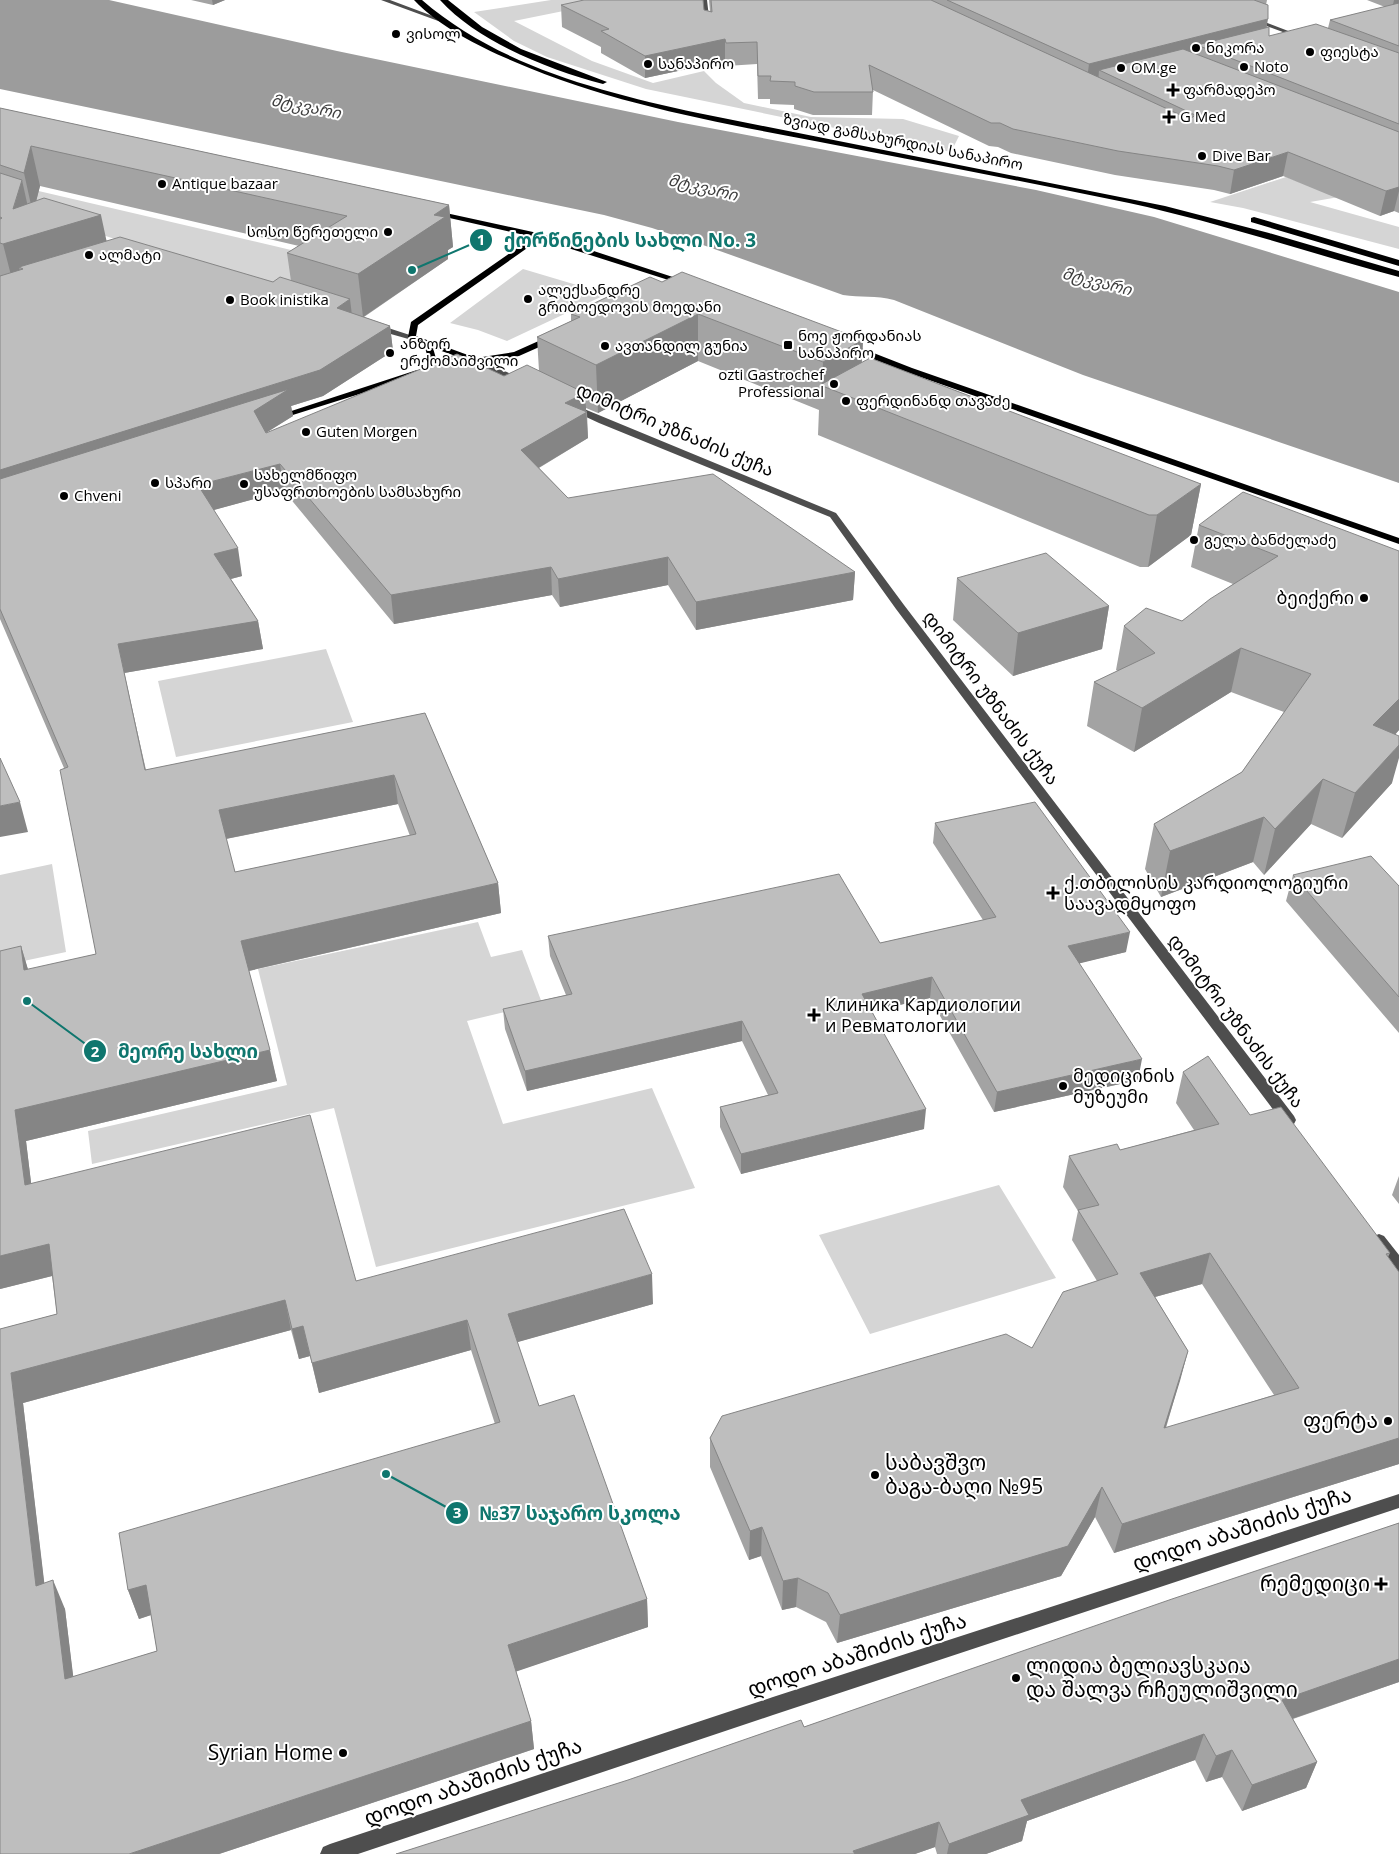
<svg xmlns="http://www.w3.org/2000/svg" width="1399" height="1854" font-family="'Open Sans','Noto Sans Georgian',sans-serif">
  <rect width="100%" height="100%" fill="#fff"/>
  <path fill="#d5d5d5" d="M551,0h145l-83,1 -99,20 78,40 61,22 51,-12 12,12 28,20 67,14 92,2 56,17 -8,16 -305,-63 -99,-32 -33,-16 -40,-29z
    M1286,177l53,20 -29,5 89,25v22l-156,-41 -33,-6z
    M0,182l338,79 -52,33 -286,-92z
    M523,269l84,25 -100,47 -29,-11 -28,-7z
    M326,649l27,73 -177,35 -18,-76z
    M52,864l14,88 -66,14v-91z
    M478,922l13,35 31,-7 20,53 -75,18 36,103 149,-36 43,100 -319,79 -42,-159 -242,56 -4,-33 199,-46 -29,-116z
    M999,1185l57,93 -186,56 -51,-99z"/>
  <path fill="#9c9c9c" d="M0,0h109l228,51 341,71 358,68 118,27 245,75v191l-316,-108 -189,-75c-18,-5 -34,-2 -51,-5l-140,-50 -51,-17 -48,-13 -604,-126z"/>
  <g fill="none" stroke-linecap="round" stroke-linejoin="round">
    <path fill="#4e4e4e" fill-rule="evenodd" d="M381,0h9l56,21 -5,1z
      M701,0h6l3,26 -5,-1z
      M1250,18h4l50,19 -5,1 -49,-18z
      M373,325h6l37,12 -4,3 -39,-11z
      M479,359l45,21 1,2 -7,2 -42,-20 -1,-2z
      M572,404l264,109 68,92 390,511 2,4 -2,4 -5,1 -5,-1 -388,-515 -66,-92 -231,-94 -30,-14 -1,-2z
      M1379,1234l5,2 15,19v17l-5,-2 -20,-26 -2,-4 2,-4z
      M1399,1494v14l-626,207 -415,139h-38l3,-7 7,-3 443,-147z"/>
    <path fill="#000" fill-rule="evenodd" d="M432,210l110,24 149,49 -7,2 -144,-46 -122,86 -2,11 60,22 38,-6 38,-17 3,1v4l-36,16 -60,11 -4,-3 1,-2 11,-2 -34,-12 4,14 -5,9h-6l-1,-2 4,-7 -5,-18 -16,-7 3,-15 122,-85 -101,-23z
      M848,343l64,25 487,170v6l-493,-172 -61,-24 -1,-2z
      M417,370l4,3 -1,2 -140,44h-6l-1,-2z"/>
    <path fill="#000" fill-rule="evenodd" d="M414,0h8c76,66 180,92 276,113l467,93 104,27 130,38v6c-90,-24 -178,-54 -270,-74 -103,-21 -206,-41 -309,-61 -104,-20 -208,-38 -305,-80 -35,-15 -74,-34 -101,-62z
      M440,0h8l34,27 39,22 86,33 -4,2c-54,-14 -125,-42 -163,-84z
      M1254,217l145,43v6l-148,-44v-4z"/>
  </g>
  <path fill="#a3a3a3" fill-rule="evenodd" d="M191,0h34l-12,5z
    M709,0h558l-1,5 1,23 2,8 59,-8 2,-8 55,-13 -18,-7h32v213l-5,-2 -14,5 -97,-40 -53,18 -16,-4 -99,-15 -104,-22 -13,-6 -9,-1 -116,-56 -1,25h-59l-19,-6v-4l-24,-1v-5h-12l-1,-35 -31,2 -1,-5 -80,17 -44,-25v-6l-39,-20 -1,-22 143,5 6,1z
    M0,108l449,97 4,42 -5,3v9l-84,58 26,9 3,25 -70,45 -32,10 2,10 -27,17 238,-57 35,-5 -2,-34 34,-16v-7l91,-32 201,58 -1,22 339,122 -10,51 -43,32h-8l-322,-132 1,-25 -121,-49 -100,52 -12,-5v3l1,1 1,26 -49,30 29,30 287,74 -2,28 -157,30 -28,-45 -108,22 -8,-12 -158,29 -110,-133 -71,19 29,66 -11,3 27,42 5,28 -139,24 22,97 279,-57 73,170 3,30 -252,58 28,110 -251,60 5,42 325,98 297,23 -136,38 22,64 108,193 1,28 -132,44 15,50 3,28 -315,105h-219v-525l57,-15 -5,-38 -52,13 21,-343 7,24 68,-16 -32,-186 -64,-149zM40,186l259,60 -12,7 4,28 -18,1 -166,-41 -71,-40zM398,804l12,32 -175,36 -9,-33zM291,1330l8,29 11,-3 9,37 152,-43 24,74 -367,166 11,29 12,-4 6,36 -84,26 -8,-68 -21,-26 -21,-180z
    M1199,525l200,26v179l-4,5 -3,48 -50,55 -31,-14 -47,51 -11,-13 -92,35 -16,-28 9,-45 88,-52 42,-60 -53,-20 -97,60 -47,-26 7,-44 24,-11 -2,-1 8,-44 58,-5 51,-37 -42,-17z
    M957,578l152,28 -7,43 -89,27 -60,-56z
    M935,823l191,129 -47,11 59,117 -144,32 -64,-114 -58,13 52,118 -183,45 -21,-47v-20l48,-12 -26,-54 -215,50 -22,-62 -2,-20 63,-14 -16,-39 -2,-20 332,7 103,-23 -50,-77z
    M1293,875l106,11v147l-113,-132z
    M1183,1072l67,43 140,138 -2,4 11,207 -285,89 -19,-36 -34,59 -224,67 -11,-21 -30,-15 -14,3 -21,-54 -12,4 -39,-93v-29l322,-90 65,-67 -25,-41 6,-29 -15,-24 6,-31 51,-6 74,-20 -18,-27zM1202,1284l72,111 -108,33 22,-77 -33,-54z
    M1399,1176v28l-7,-9z
    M1399,1523v159l-106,37 24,43 -11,26 -64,23 -20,-34 -16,5 -11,-22 -168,61 -5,20 -36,13h-49l-2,-7 -20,7h-519l408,-127z"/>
  <path fill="#858585" d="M212,0h13l-12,5z
    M1394,0h5v8l-7,1z
    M1268,19l-4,22 -67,4 -3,14 -95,11 -1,14 -12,3 3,-23z
    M725,39v22l-80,17v-22z
    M31,146l9,40 -7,28 -9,-41z
    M1288,152l-5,24 -53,18 4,-24z
    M22,180l9,41 70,-6 9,42 -87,12 -4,-2 4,17 -9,3 -11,-43z
    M1399,187v4l-5,20 -14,5 6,-25z
    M449,205l4,42 -5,3v9l-85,58 -5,-43 76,-59z
    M350,299l3,25 -16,-16z
    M698,314v47l-100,52 -2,-48z
    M390,326l3,25 -70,45 -32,10 2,10 -34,21 -259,62v-29z
    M863,340l-3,49 -38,-3 1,-24z
    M585,393l3,45 -65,39 -2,-27 44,-47z
    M280,464l4,27 -81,22 -5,-28z
    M1201,484l-10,51 -43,32 9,-52z
    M238,548l4,28 -23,6 -5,-28z
    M668,557v28l-108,22 -2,-28z
    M551,567l1,28 -158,29 -3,-29z
    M855,572l-2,28 -157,30v-28z
    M1109,606l-7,43 -89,27 5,-43z
    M258,621l5,28 -139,24 28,126 -34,-155z
    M1241,648l-10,44 -97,60 8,-44z
    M1399,699v31l-38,40 12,-45z
    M1399,745v13l-7,25 -50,55 13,-45z
    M394,775l4,29 -173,35 -6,-29z
    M1323,779l-12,45 -47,51 11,-46z
    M20,802l8,30 -28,5v-31z
    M1264,817l-11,45 -92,35 9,-46z
    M498,883l3,30 -253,58 -7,-30z
    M1130,932l-4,20 -61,15 3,-21z
    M21,946l9,30 -6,-6z
    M932,977l-2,21 -69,16 1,-20z
    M742,1021v20l-215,50 -2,-20z
    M270,1050l7,31 -251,60 9,74 -10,-30 -10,-75z
    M1142,1059l-4,21 -144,32 3,-20z
    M926,1109l-2,20 -183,45v-20z
    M49,1244l11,30 -60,15v-33z
    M1210,1253l-8,31 -69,19 7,-30z
    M652,1274l1,30 -142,40 -3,-30z
    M285,1300l6,30 -268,73 25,211 -12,-28 -25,-213z
    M467,1320l4,30 -152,43 -7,-30z
    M303,1326l7,30 -11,3 -7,-30z
    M1188,1351l-8,30 -24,77 8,-30z
    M1399,1438v26l-285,89 8,-29z
    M1102,1487l-7,30 -34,59 -224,67 3,-28z
    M762,1527l-1,29 -12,4 1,-29z
    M798,1578l-2,29 -14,3 1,-29z
    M53,1580l12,29 12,98 -12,-28z
    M146,1585l11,28 -18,6 -11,-29z
    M647,1599l1,28 -136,46 -4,-28z
    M1399,1659v23l-128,44 11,-26z
    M531,1721l3,28 -315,105h-90z
    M1204,1734l-9,26 -168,61 -5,20 -36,13h-39l2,-10 72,-44z
    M1232,1750l-10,27 -16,5 10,-26z
    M1317,1762l-11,26 -64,23 10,-26z
    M939,1822l-4,25 -20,7h-62v-3z"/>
  <path fill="#bebebe" stroke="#858585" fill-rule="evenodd" d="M584,0h119l1,10 8,2 -1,-12h220l256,118 6,-1 2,-2 -96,-45 84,-21 216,83v55l-13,4 -98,-39 -54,18 -16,-4 -100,-15 -105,-22 -13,-6h-9l-122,-58 4,27h-59l-19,-6v-4l-25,-1 1,-5h-13l-1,-34 -31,1 -1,-4 -80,17 -44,-25 8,-2 -48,-24z
    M947,0h307l14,5v14l-179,45z
    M1399,3v43l-69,-26z
    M1316,24l83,29v71l-202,-79 72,-18v9z
    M0,108l449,97 -15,10 11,2 -87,57 -71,-21 60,-37 -316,-70 -7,27 -24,-8z
    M0,173l22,7 -9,29 31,-11 57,17 -98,29 -3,-1v-24l2,-1 -2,-1z
    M120,237l153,45 7,-5 70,22 -13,9 53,18 -70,44 -320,100v-194l23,-7 -4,-2z
    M682,272l181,68 -40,22 -125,-48 -102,51 -59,-28 43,-20 -9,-3 79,-37 12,5z
    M457,354l47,22 23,-11 58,28 -20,10 22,9 -66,38 47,48 145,-24 142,98 -159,30 -28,-45 -110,22 -7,-12 -160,28 -111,-131 -82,21 40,63 -24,6 44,67 -140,23 27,126 280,-57 73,170 -257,58 29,109 -255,60 10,75 285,-70 46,166 268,-72 28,65 -144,40 31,92 35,-11 73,204 -139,46 23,76 -402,133h-129v-525l57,-15 -8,-70 -49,12v-305l21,-5 3,24 72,-16 -36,-184 8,-3 -68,-158v-130l289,-90 -35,22 12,22zM394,775l22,59 -181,38 -16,-62zM285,1300l7,29 11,-3 9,37 155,-43 33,102 -381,111 9,57 18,-5 11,66 -92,28 -12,-99 -17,6 -25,-213z
    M870,358l331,126 -44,31h-8l-329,-130z
    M1243,492l156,59v148l-26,26 26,11v9l-44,48 -32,-14 -48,50 -11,-12 -94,34 -16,-27 88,-52 69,-98 -70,-26 -99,60 -48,-26 61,-29 -31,-27 22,-18 36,13 28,-22 68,-43 -79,-31z
    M1046,553l63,53 -91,27 -61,-55z
    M0,758l20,44 -20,4z
    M1035,802l95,130 -62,14 74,113 -145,33 -65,-115 -70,17 64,115 -185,45 -21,-47 58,-14 -36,-72 -217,50 -22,-62 69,-15 -24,-58 291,-62 41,69 116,-26 -61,-94z
    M1371,856l28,30v111l-106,-122z
    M1208,1056l42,59 31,-8 109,146 -4,1 13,18v166l-277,86 -20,-37 -34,59 -228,69 -12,-22 -30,-15 -15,3 -21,-54 -12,4 -40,-93 12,-22 284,-82 26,14 31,-56 55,-18 -40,-64 21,-5 -30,-49 48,-12 3,6 99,-26 -36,-52zM1210,1253l89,135 -135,40 24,-77 -48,-78z
    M1399,1523v136l-117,41 35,62 -65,23 -20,-35 -16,6 -12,-22 -183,66 8,15 -80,29 -10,-22 -86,29 2,3h-459l232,-74 173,-60 3,7 368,-128z"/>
  <g fill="#000" stroke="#fff" stroke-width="2">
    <circle cx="396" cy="34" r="5"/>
    <circle cx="1196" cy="48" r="5"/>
    <circle cx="1310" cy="52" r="5"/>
    <circle cx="648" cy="64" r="5"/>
    <circle cx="1244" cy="67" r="5"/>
    <circle cx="1121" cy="68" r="5"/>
    <path d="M1170.5 82.5h5v5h5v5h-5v5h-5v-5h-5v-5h5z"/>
    <path d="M1166.5 109.5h5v5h5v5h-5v5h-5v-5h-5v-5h5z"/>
    <circle cx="1202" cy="156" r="5"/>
    <circle cx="162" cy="184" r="5"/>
    <circle cx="388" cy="232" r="5"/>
    <circle cx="89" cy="255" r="5"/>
    <circle cx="528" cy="299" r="5"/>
    <circle cx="230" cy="300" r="5"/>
    <rect x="783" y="340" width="10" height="10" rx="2.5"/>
    <circle cx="605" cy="346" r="5"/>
    <circle cx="390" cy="353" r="5"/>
    <circle cx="834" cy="384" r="5"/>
    <circle cx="846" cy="401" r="5"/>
    <circle cx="306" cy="432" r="5"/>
    <circle cx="155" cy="483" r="5"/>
    <circle cx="244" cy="484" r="5"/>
    <circle cx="64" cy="496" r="5"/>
    <circle cx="1194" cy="540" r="5"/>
    <circle cx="1364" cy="598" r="5"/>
    <path d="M1050.5 885.5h5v5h5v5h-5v5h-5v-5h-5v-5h5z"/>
    <path d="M811.5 1007.5h5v5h5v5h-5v5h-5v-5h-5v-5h5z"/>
    <circle cx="1063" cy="1086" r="5"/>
    <circle cx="1388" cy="1421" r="5"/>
    <circle cx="875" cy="1475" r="5"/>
    <path d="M1378.5 1576.5h5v5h5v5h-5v5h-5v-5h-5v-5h5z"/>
    <circle cx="1016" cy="1678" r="5"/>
    <circle cx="343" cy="1753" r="5"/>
  </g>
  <g text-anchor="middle" stroke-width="4" stroke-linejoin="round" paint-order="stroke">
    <g font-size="15" fill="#000" stroke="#fff" text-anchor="start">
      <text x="406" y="39">ვისოლ</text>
      <text x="1206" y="53">ნიკორა</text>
      <text x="1320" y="57">ფიესტა</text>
      <text x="658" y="69">სანაპირო</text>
      <text x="1254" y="72">Noto</text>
      <text x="1131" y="73">OM.ge</text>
      <text x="1183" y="95">ფარმადეპო</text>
      <text x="1180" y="122">G Med</text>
      <text x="1212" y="161">Dive Bar</text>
      <text x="172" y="189">Antique bazaar</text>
      <text x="378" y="237" text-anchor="end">სოსო წერეთელი</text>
      <text x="99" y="260">ალმატი</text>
      <text x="538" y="295">ალექსანდრე<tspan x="538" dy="17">გრიბოედოვის მოედანი</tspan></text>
      <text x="240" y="305">Book inistika</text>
      <text x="798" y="341">ნოე ჟორდანიას<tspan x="798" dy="17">სანაპირო</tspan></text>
      <text x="400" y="349">ანზორ<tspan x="400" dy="17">ერქომაიშვილი</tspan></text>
      <text x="615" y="351">ავთანდილ გუნია</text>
      <text x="824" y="380" text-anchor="end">ozti Gastrochef<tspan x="824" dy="17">Professional</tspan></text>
      <text x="856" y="406">ფერდინანდ თავაძე</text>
      <text x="316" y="437">Guten Morgen</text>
      <text x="254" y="480">სახელმწიფო<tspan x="254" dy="17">უსაფრთხოების სამსახური</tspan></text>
      <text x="165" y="488">სპარი</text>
      <text x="74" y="501">Chveni</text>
      <text x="1204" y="545">გელა ბანძელაძე</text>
    </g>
    <g font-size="15" fill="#000" stroke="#fff">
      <text transform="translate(903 142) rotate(11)" y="5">ზვიად გამსახურდიას სანაპირო</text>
    </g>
    <g font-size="16" font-style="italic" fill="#3d3d3d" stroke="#fff">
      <text transform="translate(306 106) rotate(11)" y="6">მტკვარი</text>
      <text transform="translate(703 187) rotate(13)" y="6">მტკვარი</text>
      <text transform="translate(1097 281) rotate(14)" y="6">მტკვარი</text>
    </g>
    <g font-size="18" fill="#000" stroke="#fff">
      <text transform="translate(675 430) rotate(23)" y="6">დიმიტრი უზნაძის ქუჩა</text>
      <text transform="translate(991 698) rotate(53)" y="6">დიმიტრი უზნაძის ქუჩა</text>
      <text transform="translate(1236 1021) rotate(53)" y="6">დიმიტრი უზნაძის ქუჩა</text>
    </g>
    <g font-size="18" fill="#000" stroke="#fff" text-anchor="start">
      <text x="1354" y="604" text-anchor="end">ბეიქერი</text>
      <text x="1064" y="889">ქ.თბილისის კარდიოლოგიური<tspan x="1064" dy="21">საავადმყოფო</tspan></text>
      <text x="825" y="1011">Клиника Кардиологии<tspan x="825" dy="21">и Ревматологии</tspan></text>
      <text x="1073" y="1082">მედიცინის<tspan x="1073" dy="21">მუზეუმი</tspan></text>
    </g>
    <g font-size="21" fill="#000" stroke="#fff" text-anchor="end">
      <text x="1378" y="1428">ფერტა</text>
      <text x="885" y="1470" text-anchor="start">საბავშვო<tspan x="885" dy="24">ბაგა-ბაღი №95</tspan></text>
      <text x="1370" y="1591">რემედიცი</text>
      <text x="1026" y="1673" text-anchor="start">ლიდია ბელიავსკაია<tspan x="1026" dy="24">და შალვა რჩეულიშვილი</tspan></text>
      <text x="333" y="1760">Syrian Home</text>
    </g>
    <g font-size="21" fill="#000" stroke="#fff">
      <text transform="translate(1242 1529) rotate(-18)" y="7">დოდო აბაშიძის ქუჩა</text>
      <text transform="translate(857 1655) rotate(-18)" y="7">დოდო აბაშიძის ქუჩა</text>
      <text transform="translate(473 1782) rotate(-19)" y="7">დოდო აბაშიძის ქუჩა</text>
    </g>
  </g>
  <path fill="none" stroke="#0f766e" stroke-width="2" d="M412 270L481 240M27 1001L95 1051M386 1474L457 1513"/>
  <g fill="#0f766e" stroke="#fff" stroke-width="2">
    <circle cx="412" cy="270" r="5"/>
    <circle cx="27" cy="1001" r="5"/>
    <circle cx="386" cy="1474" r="5"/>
    <circle cx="481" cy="240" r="12"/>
    <circle cx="95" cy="1051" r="12"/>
    <circle cx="457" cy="1513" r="12"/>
  </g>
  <g font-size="15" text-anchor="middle" font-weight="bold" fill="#fff">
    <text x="481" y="245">1</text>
    <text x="95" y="1057">2</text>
    <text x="457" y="1518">3</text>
  </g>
  <g font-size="19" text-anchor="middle" font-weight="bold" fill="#0f766e" stroke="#fff" stroke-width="4" stroke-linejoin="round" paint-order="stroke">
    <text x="630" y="247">ქორწინების სახლი No. 3</text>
    <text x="188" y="1058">მეორე სახლი</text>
    <text x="580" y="1520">№37 საჯარო სკოლა</text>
  </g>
</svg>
